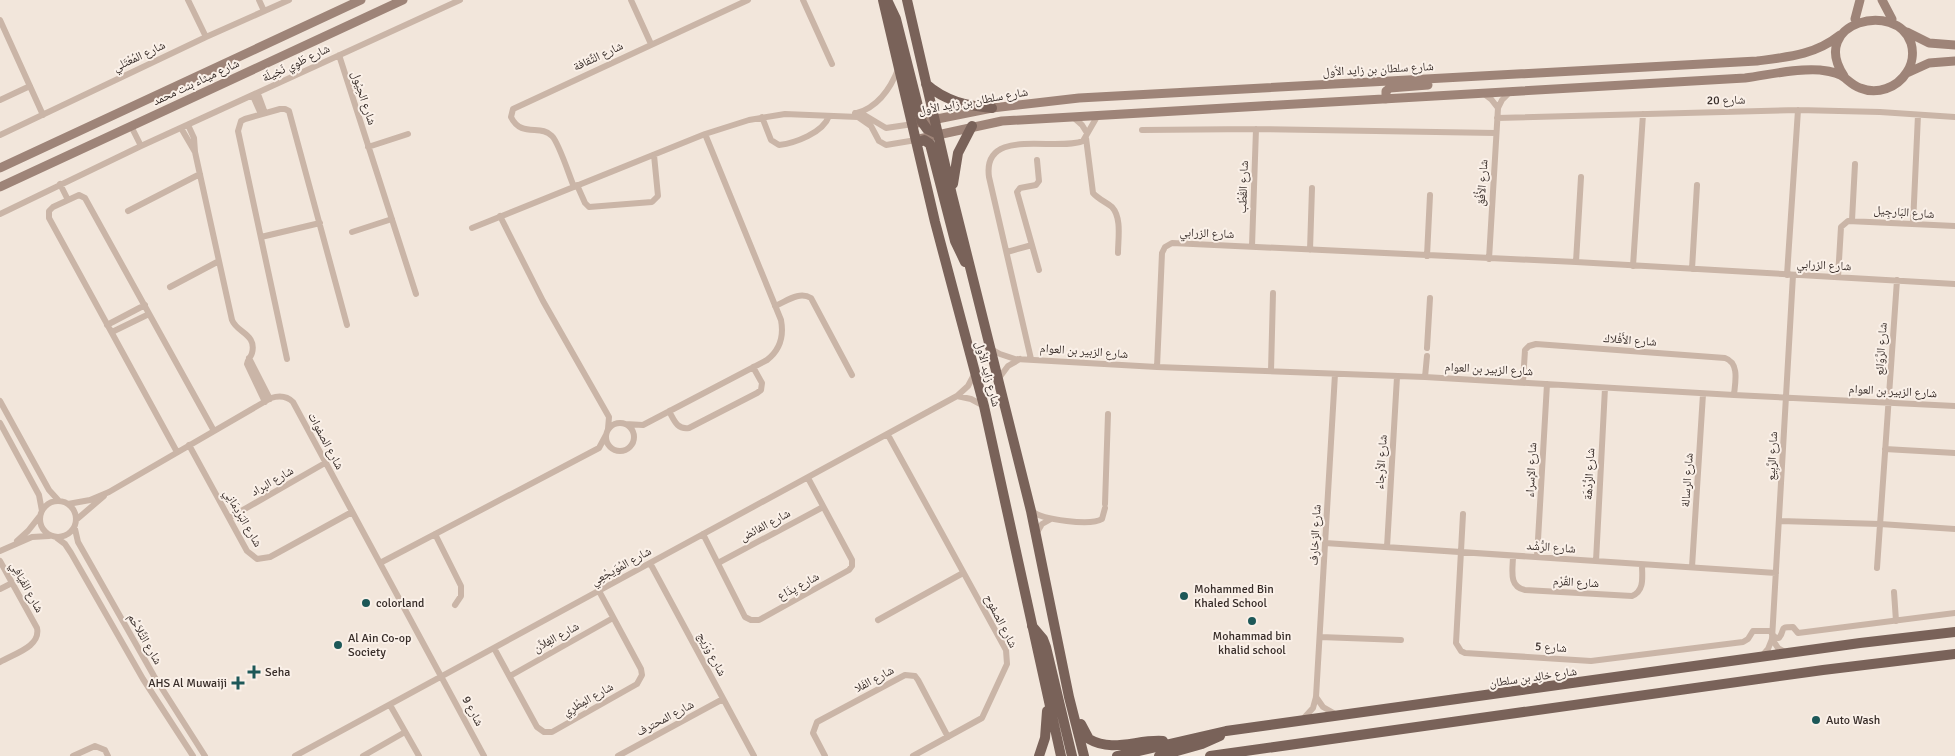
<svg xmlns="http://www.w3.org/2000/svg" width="1955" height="756" font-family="Signika,'Noto Naskh Arabic',sans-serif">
  <rect width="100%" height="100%" fill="#f2e6db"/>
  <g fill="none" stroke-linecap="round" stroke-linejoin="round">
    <path stroke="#cab5a7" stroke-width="6" d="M188,0l18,37
      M259,0l5,11
      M631,0l20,44
      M803,0l29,64
      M0,20l43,95
      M339,55l77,239
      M1483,93l8,6 7,9
      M258,94l7,19
      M253,96l8,18
      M0,100l30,-14
      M855,113l11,3 20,12 27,-4
      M857,113c21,-6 34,-25 42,-46
      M762,117l9,23 8,5c16,-2 44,-12 50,-29
      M1073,117l9,8 5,8
      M1497,118l301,-8 82,2 75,5
      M188,125l6,13 1,14 37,168c5,13 25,14 20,33 -1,4 -4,6 -5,11l18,38
      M131,126l10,20
      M181,128l14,24
      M1142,130l114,-1 240,4
      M0,135l206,-98 83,-37
      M1086,138l7,55c5,6 13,9 19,14 10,11 6,32 6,46
      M368,147l40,-13
      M1037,160l2,21 -3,4 -16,3 -3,4 22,78
      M60,184l8,16
      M577,185l8,18 4,4 63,-5 6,-6 -4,-41
      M574,187c-5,-12 -15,-44 -22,-51 -11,-12 -31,2 -41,-19l2,-8 235,-109
      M128,211l72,-37
      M0,214l141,-68 319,-146
      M500,216l43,85 66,116 -1,12
      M1852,220l3,-56
      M1913,224l5,-109
      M472,228l233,-94 44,-14 36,-6 73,3 13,9 8,15 7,4 30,-5
      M352,232l40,-13
      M261,237l59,-14
      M1252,246l4,-117
      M1310,250l2,-62
      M1007,252l25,-7
      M1427,256l3,-61
      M1489,259l9,-151 4,-8 8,-8
      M1576,262l5,-85
      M1633,266l10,-152
      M1692,269l5,-84
      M1787,275l11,-165
      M1838,277l3,-50 7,-6 107,5
      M170,287l49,-26
      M775,306c12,-5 24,-15 36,-8l41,77
      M107,325l38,-20
      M112,332l37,-18
      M1427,348l3,-50
      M991,349l9,5 15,5 142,8 268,10 309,18 221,11
      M249,358l21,41
      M287,359l-49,-228 3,-10 4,-2 35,-10h5l4,2 58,214
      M1031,359l-42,-182c-7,-51 67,-25 94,-36l15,-26
      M1157,367l5,-114 3,-6 7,-4 404,19 379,22
      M1271,371l2,-78
      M1425,377l2,-21
      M999,378l9,-12 12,-7
      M1523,382l2,-32 4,-4 7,-2 189,14c15,5 10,25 9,37
      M957,396l14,3 13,7
      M0,401l49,89 10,11
      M669,411c5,9 8,19 20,17l68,-35 4,-3 1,-7 -9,-16
      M0,423l39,72 3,16
      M606 437a14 14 0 1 1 28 0a14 14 0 1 1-28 0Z
      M625,424l18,1 124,-65c13,-10 17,-24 14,-40l-76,-186
      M888,435l118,215 1,14 -25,54 -69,38
      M189,445l58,106 10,8 13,-2 82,-45
      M1885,449l70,4
      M177,452l-128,-234v-7l4,-4 26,-12 6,3 129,233
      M40 519a18 18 0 1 1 36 0a18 18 0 1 1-36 0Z
      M68,504l22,-4 19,-8 162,-94c9,-3 16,-2 22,4l191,354
      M1105,504l3,-90
      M1032,511c10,9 59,15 70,8l3,-11
      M1463,514l-7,129 5,8 4,2 126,8 152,-19 5,-3 5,-8h19
      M229,518l96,-55
      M76,520l28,-24
      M1780,521l100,3 75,5
      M75,529l3,13 76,134 51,80
      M435,534l26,52v10l-6,9
      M703,534l42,83 6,3h8l90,-50 3,-4v-6l-44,-82
      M1036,534l6,-10 9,-5
      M57,538l8,6 6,9 72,126 50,77
      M17,541l11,-10 11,-14
      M1325,543l451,30
      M1387,547l10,-170
      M0,551l32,-14 17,-1
      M1513,556c0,13 -5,31 12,34l107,6c13,-5 10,-20 10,-31
      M1537,557l10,-173
      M0,561l37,67c4,19 -24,26 -37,34
      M1596,561l9,-173
      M380,563l219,-115 7,-13
      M650,563l104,193
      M718,563l105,-56
      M1692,567l11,-173
      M1877,568l20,-288
      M0,589l12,-6
      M1894,592l2,29
      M878,620l85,-47
      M1772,634l4,4h3c7,-9 -1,-11 14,-11l5,6 157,-20
      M1320,637l81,3
      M1772,639l6,9 9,5
      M494,648l43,79 7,5h8l85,-48 5,-9 -1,-6 -42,-78
      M1761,657l7,-8 4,-10 21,-364
      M510,676l103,-58
      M1316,697l7,10 14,8
      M390,705l29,51
      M1302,720l11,-12 3,-11 19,-323
      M73,756l22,-10 10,4 3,6
      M295,756l662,-360 11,-10 7,-13
      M363,756l42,-24
      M618,756l105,-57
      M825,756l-12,-23 4,-11 88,-47 10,1 3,4 30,57"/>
    <path stroke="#9e8478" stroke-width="9" d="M1882,0l10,19
      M1855,19l5,-19
      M1907,32l22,11 26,2
      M1907,73l22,-10 26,-2
      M1386,99v-8l4,-3 38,-3
      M917,123l75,-15 87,-10 678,-37c31,-4 58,-6 83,-26
      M919,139l83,-18 743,-43c23,-3 51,-10 75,-8 8,1 19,2 25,8 5,4 9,8 15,10 17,7 37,0 47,-16 5,-8 7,-19 4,-29 -14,-43 -103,-21 -67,33
      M0,168l361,-168
      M0,187l403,-187"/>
    <path stroke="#796259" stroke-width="10" d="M883,0l52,222 49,184 77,350
      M907,0l45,195 79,316 38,186 15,59
      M888,2l8,17 26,103 5,7 11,5
      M926,84c19,17 41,22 66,24
      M917,143l7,-3 6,4 25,97 10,21
      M953,184l5,-31 14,-27
      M1032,626l11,13 3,8 26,109
      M1081,724l8,15c24,14 48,0 74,2
      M1039,756l6,-18 2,-27
      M1117,756l109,-25 634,-88 95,-11
      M1159,756l43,-12 18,-8
      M1210,756l613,-86 132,-16"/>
  </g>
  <g fill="#1d5858" stroke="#faf0e8" stroke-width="2">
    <circle cx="1184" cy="596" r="5"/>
    <circle cx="366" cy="603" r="5"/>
    <circle cx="1252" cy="621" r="5"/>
    <circle cx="338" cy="645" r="5"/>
    <path d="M251.5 664.5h5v5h5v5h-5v5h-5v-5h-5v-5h5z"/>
    <path d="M235.5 675.5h5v5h5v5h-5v5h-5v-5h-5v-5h5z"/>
    <circle cx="1816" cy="720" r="5"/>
  </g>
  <g text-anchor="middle" stroke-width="4" stroke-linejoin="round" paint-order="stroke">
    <g font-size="12" fill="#372c28" stroke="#faf0e8">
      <text transform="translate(139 56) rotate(-25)" y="4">شارع المُعْتَلي</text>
      <text transform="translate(598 56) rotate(-25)" y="4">شارع الثَّقافة</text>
      <text transform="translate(296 63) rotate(-25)" y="4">شارع طَوِي نَخِيلَة</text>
      <text transform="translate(1378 69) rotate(-3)" y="4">شارع سلطان بن زايد الأول</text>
      <text transform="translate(196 82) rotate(-25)" y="4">شارع ميثاء بنت محمد</text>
      <text transform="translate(364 98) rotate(72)" y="4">شارع الحِيُول</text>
      <text transform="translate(1726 100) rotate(-1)" y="4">شارع 20</text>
      <text transform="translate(973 101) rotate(-10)" y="4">شارع سلطان بن زايد الأول</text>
      <text transform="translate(1482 183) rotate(-86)" y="4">شارع الأُفُق</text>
      <text transform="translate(1243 187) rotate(-88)" y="4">شارع القُطُب</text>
      <text transform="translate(1904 212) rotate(4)" y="4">شارع البَارجِيل</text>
      <text transform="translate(1207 233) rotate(2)" y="4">شارع الزرابي</text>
      <text transform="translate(1824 265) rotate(3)" y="4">شارع الزرابي</text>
      <text transform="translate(1630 340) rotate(4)" y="4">شارع الأَفْلاك</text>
      <text transform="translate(1881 349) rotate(-86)" y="4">شارع الرَّوَائِع</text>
      <text transform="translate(1084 351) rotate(4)" y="4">شارع الزبير بن العوام</text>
      <text transform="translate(1489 369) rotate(3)" y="4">شارع الزبير بن العوام</text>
      <text transform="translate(988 374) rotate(75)" y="4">شارع زايد الأول</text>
      <text transform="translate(1893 391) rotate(3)" y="4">شارع الزبير بن العوام</text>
      <text transform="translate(326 441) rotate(62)" y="4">شارع الصفوات</text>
      <text transform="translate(1772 456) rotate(-87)" y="4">شارع الرَّبِيع</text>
      <text transform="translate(1381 462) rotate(-86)" y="4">شارع الأرجاء</text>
      <text transform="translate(1531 470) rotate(-87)" y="4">شارع الإسراء</text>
      <text transform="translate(1589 474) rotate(-87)" y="4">شارع الرُّدْهَة</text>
      <text transform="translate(1687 480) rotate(-86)" y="4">شارع الرسالة</text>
      <text transform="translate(272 481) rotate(-30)" y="4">شارع البراد</text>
      <text transform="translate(243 518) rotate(60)" y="4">شارع البَرْدِمَانِي</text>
      <text transform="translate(765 525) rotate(-28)" y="4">شارع الفائض</text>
      <text transform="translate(1315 535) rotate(-87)" y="4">شارع الزخارف</text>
      <text transform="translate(1551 547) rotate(4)" y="4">شارع الرُّشْد</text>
      <text transform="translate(621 566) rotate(-29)" y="4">شارع المُوَيجْعِي</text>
      <text transform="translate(1576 582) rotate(3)" y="4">شارع القُرْم</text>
      <text transform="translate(798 586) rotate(-28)" y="4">شارع يِذَاع</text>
      <text transform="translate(27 587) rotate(61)" y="4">شارع الفَيَافِي</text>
      <text transform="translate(1001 621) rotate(63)" y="4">شارع الصفوح</text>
      <text transform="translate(556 637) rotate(-29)" y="4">شارع الغِلاَّن</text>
      <text transform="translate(145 639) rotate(60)" y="4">شارع التَّلاَحُم</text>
      <text transform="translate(1551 647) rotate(4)" y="4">شارع 5</text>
      <text transform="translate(712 654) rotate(62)" y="4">شارع وْرَيج</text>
      <text transform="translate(1533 677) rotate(-8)" y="4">شارع خالِد بن سلطان</text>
      <text transform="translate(874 679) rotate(-28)" y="4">شارع الفَلا</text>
      <text transform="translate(588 699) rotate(-29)" y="4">شارع المِطْرِي</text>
      <text transform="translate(473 711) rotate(62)" y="4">شارع 9</text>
      <text transform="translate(665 718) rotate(-28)" y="4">شارع المحترف</text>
    </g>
    <g font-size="12" fill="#372c28" stroke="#faf0e8" text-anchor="start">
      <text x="1194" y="593">Mohammed Bin<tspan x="1194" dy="14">Khaled School</tspan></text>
      <text x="376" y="607">colorland</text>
      <text x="1252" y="640" text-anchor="middle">Mohammad bin<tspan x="1252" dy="14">khalid school</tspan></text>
      <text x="348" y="642">Al Ain Co-op<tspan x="348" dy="14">Society</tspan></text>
      <text x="265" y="676">Seha</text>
      <text x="227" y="687" text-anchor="end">AHS Al Muwaiji</text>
      <text x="1826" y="724">Auto Wash</text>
    </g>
  </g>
</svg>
